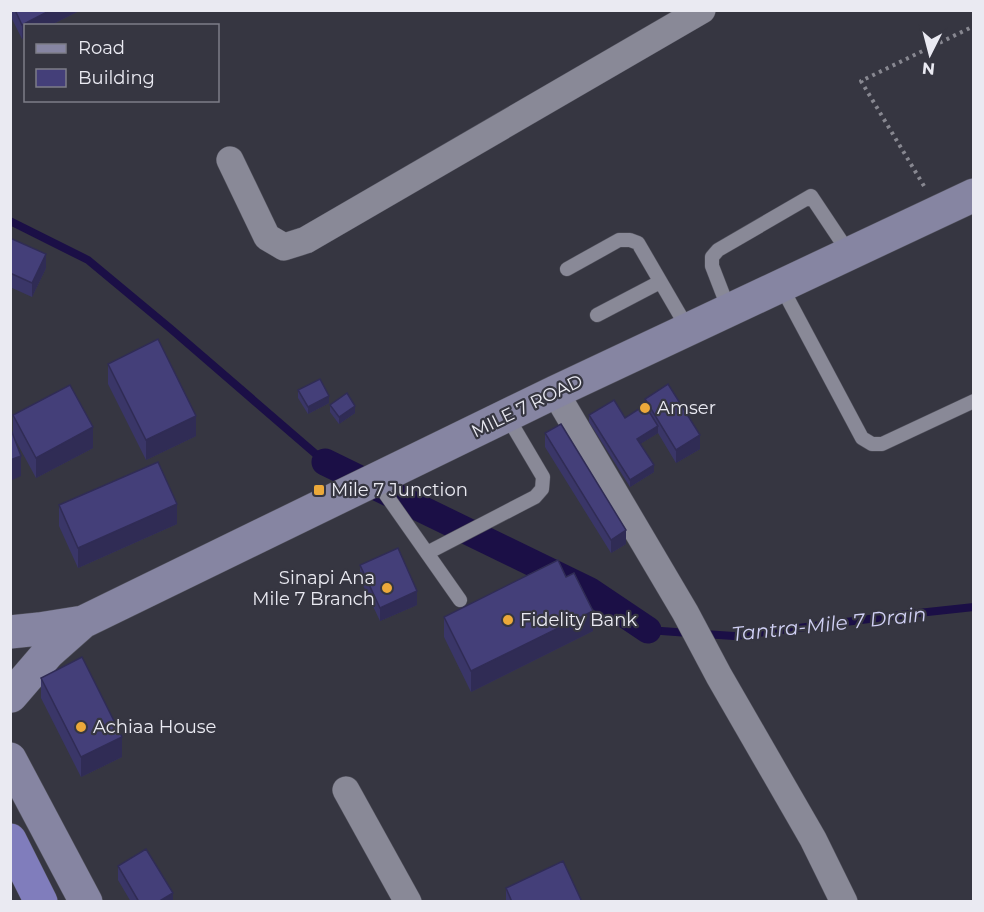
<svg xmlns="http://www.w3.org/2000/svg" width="984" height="912" font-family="Montserrat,sans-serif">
  <rect width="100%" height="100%" fill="#363641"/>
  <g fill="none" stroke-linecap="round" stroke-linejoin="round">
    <path stroke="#1b0f46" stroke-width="8" d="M10,221l78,39 83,69 154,133
      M648,630l41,3
      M704,634l30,2 175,-22 65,-7"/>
    <path stroke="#1b0f46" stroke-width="27" d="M325,462l265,129 58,39"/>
    <g stroke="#52525d" stroke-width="15">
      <path id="lane" d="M567,269l52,-29h11l8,3 50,86
        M781,286l81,152 10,6h10l92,-43
        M729,310l-17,-44v-9l6,-7 93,-54 38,57
        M597,315l63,-33
        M375,479l85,121
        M427,553l108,-56 7,-8 1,-12 -36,-61"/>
    </g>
    <g stroke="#52525d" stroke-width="28">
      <path id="street" d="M230,160l37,77 17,10 22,-7 396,-230
        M555,392l130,220 34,64 94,163 31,63
        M346,790l62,112"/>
    </g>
    <g stroke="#52525d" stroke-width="34">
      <path id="secondary" d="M10,632l29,-3 44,-7 472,-230 419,-197
        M11,696l37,-43 35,-31
        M10,759l76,143"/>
    </g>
    <g stroke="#52525d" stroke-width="34">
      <path id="highway" d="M10,840l31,62"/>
    </g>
    <path stroke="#888891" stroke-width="4" stroke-dasharray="3 4.5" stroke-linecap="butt" d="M924,186l-63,-105 113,-55"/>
    <use href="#lane" stroke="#898997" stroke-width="14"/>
    <use href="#street" stroke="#898997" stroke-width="27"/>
    <use href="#secondary" stroke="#8685a2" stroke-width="33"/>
    <use href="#highway" stroke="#807dbc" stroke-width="33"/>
  </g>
  <path fill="#3a3668" d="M10,10h69v1l-30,15h-23v11l-4,2 -12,-24z
    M10,238l36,30 -14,29 -22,-10z
    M108,364l88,72 -50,24 -38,-76z
    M298,390l31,13 -21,11 -10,-16z
    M645,399l55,50 -24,14 -18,-30 -18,11 14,28 -24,15 -41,-65v-7l36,3 20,-13z
    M330,405l25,8 -16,11 -9,-12z
    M13,415l80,33 -57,30 -20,-37 5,35 -8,-43z
    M545,433l81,111 -15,9 -66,-106z
    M59,505l118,19 -99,44 -19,-42z
    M360,565l57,40 -37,16 -20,-42z
    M444,617l149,14 -122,61 -27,-55z
    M41,678l81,79 -41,20 -40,-79z
    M118,866l55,36h-42l-13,-22z
    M506,888l76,14h-76z"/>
  <path fill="#302c55" d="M51,10l28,1 -30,15h-23v11l-4,2v-14z
    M46,254v14l-14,29v-14z
    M329,396v7l-21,11v-7z
    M355,406v7l-16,11v-7z
    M196,416v20l-50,24v-20z
    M658,426v7l-21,13v-7z
    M93,427v21l-57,30v-20z
    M700,435v14l-24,14v-13z
    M21,456v20l-11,5v-21z
    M654,465v7l-24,15v-7z
    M177,504v20l-99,44v-20z
    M626,530v14l-15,9v-13z
    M417,591v14l-37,16v-13z
    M593,611v20l-122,61v-21z
    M122,737v20l-41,20v-20z
    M173,893v9h-15z"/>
  <path fill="#443f79" stroke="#302c55" stroke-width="1.5" d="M15,10h36l-29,15z
    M10,238l36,16 -14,29 -22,-10z
    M158,339l38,77 -50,24 -38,-76z
    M320,379l9,17 -21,11 -10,-17z
    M668,384l32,51 -24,15 -31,-51z
    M70,385l23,42 -57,31 -23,-43z
    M347,393l8,13 -16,11 -9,-12z
    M614,400l11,18 20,-13 13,21 -21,13 17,26 -24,15 -41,-65z
    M561,424l65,106 -15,10 -66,-107z
    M10,427l11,29 -11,4z
    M158,462l19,42 -99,44 -19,-43z
    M398,548l19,43 -37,17 -20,-43z
    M558,560l8,17 8,-4 19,38 -122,60 -27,-54z
    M82,657l40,80 -41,20 -40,-79z
    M146,849l27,44 -15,9h-19l-21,-36z
    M563,861l19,41h-70l-6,-14z"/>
  <g fill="#eca93a" stroke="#363641" stroke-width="2">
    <circle cx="645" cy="408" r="6"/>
    <rect x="313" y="484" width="12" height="12" rx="3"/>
    <circle cx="387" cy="588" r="6"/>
    <circle cx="508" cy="620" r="6"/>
    <circle cx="81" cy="727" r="6"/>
  </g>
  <g text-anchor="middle" stroke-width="4.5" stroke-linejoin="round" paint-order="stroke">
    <g font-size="18" fill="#eaeaf2" stroke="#363641">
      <text transform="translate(527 406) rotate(-26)" y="6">MILE 7 ROAD</text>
    </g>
    <g font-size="18" fill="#eaeaf2" stroke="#363641" text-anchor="start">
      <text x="657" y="414">Amser</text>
      <text x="331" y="496">Mile 7 Junction</text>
      <text x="375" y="584" text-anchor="end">Sinapi Ana<tspan x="375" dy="21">Mile 7 Branch</tspan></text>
      <text x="520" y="626">Fidelity Bank</text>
      <text x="93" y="733">Achiaa House</text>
    </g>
    <g font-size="20" font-style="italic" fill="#d0d0f4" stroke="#363641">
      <text transform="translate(829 624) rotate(-6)" y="7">Tantra-Mile 7 Drain</text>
    </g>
  </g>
  <rect width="984" height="912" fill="none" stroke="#eaeaf2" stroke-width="24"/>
  <rect x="24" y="24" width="195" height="78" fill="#363641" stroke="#7e7e88" stroke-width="1.5"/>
  <rect x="36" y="44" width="30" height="9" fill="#8685a2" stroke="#7e7e88" stroke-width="1.5"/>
  <text x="78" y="54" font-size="18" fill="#eaeaf2">Road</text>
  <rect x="36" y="69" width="30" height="18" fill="#443f79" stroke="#7e7e88" stroke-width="1.5"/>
  <text x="78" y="84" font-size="18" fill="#eaeaf2">Building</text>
  <g transform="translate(930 54) rotate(186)" stroke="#363641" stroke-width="4.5" paint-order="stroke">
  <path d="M0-4.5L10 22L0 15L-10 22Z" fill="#eaeaf2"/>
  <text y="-9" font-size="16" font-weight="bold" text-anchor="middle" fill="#eaeaf2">N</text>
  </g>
</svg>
